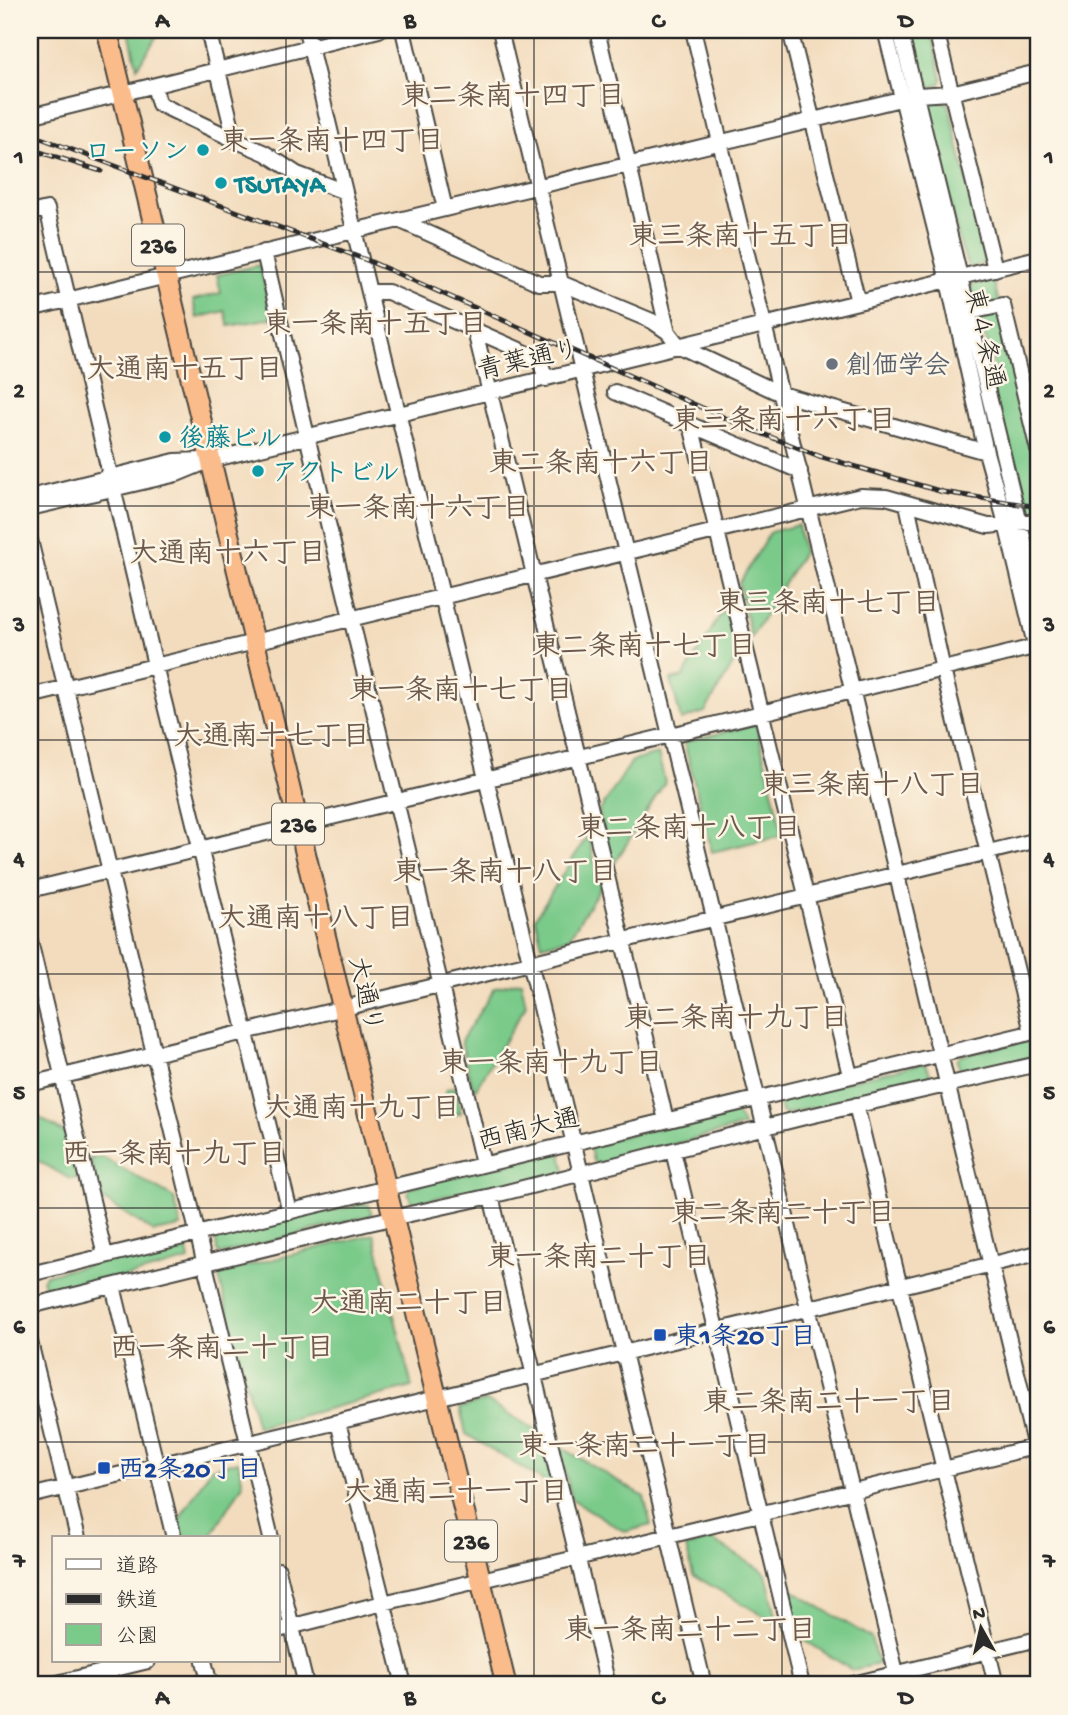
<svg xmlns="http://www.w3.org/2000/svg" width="1068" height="1715" font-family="'Gochi Hand','Klee One',sans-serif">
  <rect width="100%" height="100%" fill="#fcf5e5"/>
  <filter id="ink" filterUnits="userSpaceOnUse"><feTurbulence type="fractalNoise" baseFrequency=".0143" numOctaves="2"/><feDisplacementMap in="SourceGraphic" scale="14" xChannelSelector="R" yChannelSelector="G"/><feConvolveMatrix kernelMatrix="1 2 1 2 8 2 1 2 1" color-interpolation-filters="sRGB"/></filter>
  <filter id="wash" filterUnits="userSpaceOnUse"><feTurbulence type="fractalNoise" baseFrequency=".00686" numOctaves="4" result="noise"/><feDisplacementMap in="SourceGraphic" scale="28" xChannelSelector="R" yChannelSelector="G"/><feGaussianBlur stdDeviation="1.57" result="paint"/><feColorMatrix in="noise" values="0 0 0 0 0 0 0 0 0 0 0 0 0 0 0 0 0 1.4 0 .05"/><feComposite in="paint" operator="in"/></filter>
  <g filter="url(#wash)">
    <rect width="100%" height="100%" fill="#f3dcbd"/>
    <path fill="#7aca8a" stroke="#527a5a" stroke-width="2" d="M129,30h32l-24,37z
      M906,30h25l11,49 -2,5 -7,3 -10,-1 -3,-5z
      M930,102h15l4,3 36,154 -3,5 -11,3 -4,-3 -6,-17 -34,-136z
      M260,265l12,53 -43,8 -4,-15 -28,7 -4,-18 28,-7 -4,-18z
      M994,281l44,197v35l-11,2 -6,-5 -29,-120 1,-27 -7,-24 -9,-14 -6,-33 1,-7z
      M798,525l5,27 -52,86 -12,-54 31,-52z
      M725,607l13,49 -33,56 -24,8 -10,-40 12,-3z
      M756,724l27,111 -71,17 -28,-110z
      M658,754l7,28 -52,84 -14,-54 33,-51z
      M588,835l13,51 -32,52 -27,7 -7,-27z
      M521,981l5,24 -52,87 -13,-51 34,-53z
      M1038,1038v20l-74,17 -3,-1 -4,-14 3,-4z
      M924,1063c6,5 8,16 5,22l-88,21 -32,2 -24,6 -4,-2 -2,-10 3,-5z
      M455,1087l6,26 -25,6 11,-30z
      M30,1112l38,23 11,43 -9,1 -40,-23z
      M727,1113c10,1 13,3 16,13l-145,38 -5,-3 -3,-13 2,-5z
      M558,1152l3,2 4,16 -2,3 -70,16 -27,2 -51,12 -4,-2 -3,-9 2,-5z
      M102,1157l72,41 7,29 -27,5 -53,-34 -11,-40z
      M364,1204l5,1 3,10 -150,39 -4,-1 -3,-15 2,-5 97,-21h12z
      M374,1234l38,153 -155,40 -39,-154z
      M181,1243l5,2 3,15 -85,23h-24l-31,9 -3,-3 -4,-9 3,-5z
      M487,1401l53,32 12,49 -5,1 -81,-49 -6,-26z
      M558,1445l86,52 7,28 -26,7 -53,-33z
      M238,1461l5,23 -33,54h-28l-4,-17 33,-53z
      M712,1540l54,33 12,51 -85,-49 -7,-28z
      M787,1587l84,51 7,26 -26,6 -54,-34z"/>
  </g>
  <g filter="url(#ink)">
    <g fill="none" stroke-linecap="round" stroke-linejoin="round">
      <g stroke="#494641" stroke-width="18">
        <path id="minor" d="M208,30l27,110 30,13 32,21 48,18
          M306,30l398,1655
          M403,30l42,179
          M500,30l399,1655
          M597,30l71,302
          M693,30l345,1430
          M790,30l68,272
          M885,30l63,251 38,171 20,72 32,133
          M900,30l138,568
          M936,30l59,239
          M154,86l5,18 76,36
          M30,116l349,-86
          M30,213l17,-4 108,456 135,547
          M399,220l140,63h22l91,38 16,11 11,14 102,48 205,58
          M264,252c69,305 149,607 219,912
          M369,292h19l145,64 8,8 5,15
          M30,309l887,-214 34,-2 87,-21
          M970,312l33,-7 35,145
          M475,331l191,789
          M615,392l76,33 159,650
          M691,425l109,46
          M30,497l145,-36 28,-1
          M907,504l36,166 89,362
          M30,508l147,-34 34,-14 827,-202
          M30,540l241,998
          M30,696l831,-200 25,1 102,29 50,-5
          M30,890l1008,-244
          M30,941l75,314
          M30,1084l1008,-244
          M856,1105l140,580
          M673,1151l129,534
          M491,1196l117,489
          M30,1274l1008,-243
          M113,1286l61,252
          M30,1306l335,-82 126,-28 310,-78 237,-54
          M30,1342l48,196
          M338,1422l66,263
          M30,1496l1008,-243
          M278,1570l28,115
          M278,1630l105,-27 253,-59 402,-98
          M107,1661l6,24
          M204,1661l6,24
          M49,1685l99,-24
          M849,1685l189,-46"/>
      </g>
      <g stroke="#494641" stroke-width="23">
        <path id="highway" d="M107,30l399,1655"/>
      </g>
      <use href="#minor" stroke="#fff" stroke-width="14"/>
      <use href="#highway" stroke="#fabc8b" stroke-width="19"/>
      <g stroke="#2b2b2b" stroke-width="5">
        <path id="rail" d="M30,134l339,127 379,167 71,28 124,36 95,15
          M30,149l71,22"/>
      </g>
      <use href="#rail" stroke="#fcf5e5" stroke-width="2.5" stroke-dasharray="8" stroke-linecap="butt"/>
    </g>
  </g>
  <path fill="none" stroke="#2b2b2b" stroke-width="2" stroke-opacity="0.55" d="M286,30v1655M534,30v1655M782,30v1655M30,272h1008M30,506h1008M30,740h1008M30,974h1008M30,1208h1008M30,1442h1008"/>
  <g fill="#0f9aa8" stroke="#fcf5e5" stroke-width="2.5">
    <circle cx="203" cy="150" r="7"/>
    <circle cx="221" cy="183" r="7"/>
    <circle cx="165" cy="437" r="7"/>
    <circle cx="258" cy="471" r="7"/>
  </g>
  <circle fill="#6b7280" stroke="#fcf5e5" stroke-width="2.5" cx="832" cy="364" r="7"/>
  <g fill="#1a4fb4" stroke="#fcf5e5" stroke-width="2.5">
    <rect x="653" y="1328" width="14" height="14" rx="3.5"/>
    <rect x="97" y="1461" width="14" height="14" rx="3.5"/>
  </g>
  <g text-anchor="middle" stroke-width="5" stroke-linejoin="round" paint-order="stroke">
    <g fill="#fcf5e5" stroke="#6a6863" stroke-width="2">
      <rect x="132" y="224.5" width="52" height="41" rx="5"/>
      <rect x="272" y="803.5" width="52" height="41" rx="5"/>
      <rect x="445" y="1520.5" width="52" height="41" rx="5"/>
    </g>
    <g font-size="24" font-weight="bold" fill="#2b2b2b">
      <text x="158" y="253">236</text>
      <text x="298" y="832">236</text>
      <text x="471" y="1549">236</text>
    </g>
    <g font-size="26" font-weight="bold" fill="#0d838f" stroke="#fcf5e5" text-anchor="start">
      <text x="189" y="159" text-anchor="end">ローソン</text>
      <text x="235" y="192">TSUTAYA</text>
      <text x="179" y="446">後藤ビル</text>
      <text x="272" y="480">アクトビル</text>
    </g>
    <g font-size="26" fill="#2b2b2b" stroke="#fcf5e5">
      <text transform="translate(986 338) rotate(77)" y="9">東４条通</text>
      <text transform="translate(528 358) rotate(-13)" y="9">青葉通り</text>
      <text transform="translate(367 994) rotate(77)" y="9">大通り</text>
      <text transform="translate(528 1128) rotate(-14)" y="9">西南大通</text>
    </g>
    <g font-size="26" font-weight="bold" fill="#5b616d" stroke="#fcf5e5" text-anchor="start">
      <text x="846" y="373">創価学会</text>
    </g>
    <g font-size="26" font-weight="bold" fill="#164399" stroke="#fcf5e5" text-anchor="start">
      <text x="674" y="1344">東1条20丁目</text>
      <text x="118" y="1477">西2条20丁目</text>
    </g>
    <g font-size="28" font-weight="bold" fill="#6d594c" stroke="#fcf5e5">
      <text x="513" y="104">東二条南十四丁目</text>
      <text x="332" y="149">東一条南十四丁目</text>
      <text x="741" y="244">東三条南十五丁目</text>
      <text x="375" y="332">東一条南十五丁目</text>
      <text x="185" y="377">大通南十五丁目</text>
      <text x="784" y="428">東三条南十六丁目</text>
      <text x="601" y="471">東二条南十六丁目</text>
      <text x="418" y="516">東一条南十六丁目</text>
      <text x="228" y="561">大通南十六丁目</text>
      <text x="828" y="611">東三条南十七丁目</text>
      <text x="644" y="654">東二条南十七丁目</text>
      <text x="461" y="698">東一条南十七丁目</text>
      <text x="272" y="744">大通南十七丁目</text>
      <text x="872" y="793">東三条南十八丁目</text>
      <text x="689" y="836">東二条南十八丁目</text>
      <text x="505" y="880">東一条南十八丁目</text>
      <text x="316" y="926">大通南十八丁目</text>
      <text x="736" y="1026">東二条南十九丁目</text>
      <text x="551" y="1071">東一条南十九丁目</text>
      <text x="362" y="1116">大通南十九丁目</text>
      <text x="174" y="1162">西一条南十九丁目</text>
      <text x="783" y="1221">東二条南二十丁目</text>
      <text x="599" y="1265">東一条南二十丁目</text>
      <text x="409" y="1311">大通南二十丁目</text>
      <text x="222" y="1356">西一条南二十丁目</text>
      <text x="829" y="1410">東二条南二十一丁目</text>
      <text x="645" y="1454">東一条南二十一丁目</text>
      <text x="456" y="1500">大通南二十一丁目</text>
      <text x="690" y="1638">東一条南二十二丁目</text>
    </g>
  </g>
  <rect width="1068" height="1715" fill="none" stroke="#fcf5e5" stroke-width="77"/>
  <rect x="52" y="1536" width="228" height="126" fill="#fcf5e5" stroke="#a8a49b" stroke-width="2"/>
  <rect x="66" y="1559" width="35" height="10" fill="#ffffff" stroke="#a8a49b" stroke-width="2"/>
  <text x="116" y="1572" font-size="21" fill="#2b2b2b">道路</text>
  <rect x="66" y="1594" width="35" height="10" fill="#2b2b2b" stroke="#a8a49b" stroke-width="2"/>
  <text x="116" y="1606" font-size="21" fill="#2b2b2b">鉄道</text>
  <rect x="66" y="1624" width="35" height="21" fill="#7aca8a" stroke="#a8a49b" stroke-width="2"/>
  <text x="116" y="1642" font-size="21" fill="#2b2b2b">公園</text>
  <g transform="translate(981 1628) rotate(352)" stroke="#fcf5e5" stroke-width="5" paint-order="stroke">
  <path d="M0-5L12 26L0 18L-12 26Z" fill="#2b2b2b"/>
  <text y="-10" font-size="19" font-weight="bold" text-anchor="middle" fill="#2b2b2b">N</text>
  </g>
  <rect x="38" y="38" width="992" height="1638" fill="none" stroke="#2b2b2b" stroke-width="2.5"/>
  <g font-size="23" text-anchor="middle" font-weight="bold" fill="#2b2b2b">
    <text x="162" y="27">A</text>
    <text x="410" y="27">B</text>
    <text x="658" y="27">C</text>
    <text x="906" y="27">D</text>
    <text x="19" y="163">1</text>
    <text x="1049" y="163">1</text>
    <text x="19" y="397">2</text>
    <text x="1049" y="397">2</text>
    <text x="19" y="631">3</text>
    <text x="1049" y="631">3</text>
    <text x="19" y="865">4</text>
    <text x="1049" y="865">4</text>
    <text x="19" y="1099">5</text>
    <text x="1049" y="1099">5</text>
    <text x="19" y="1333">6</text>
    <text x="1049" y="1333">6</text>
    <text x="19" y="1567">7</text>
    <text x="1049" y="1567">7</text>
    <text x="162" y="1704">A</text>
    <text x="410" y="1704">B</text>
    <text x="658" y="1704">C</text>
    <text x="906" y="1704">D</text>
  </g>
</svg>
